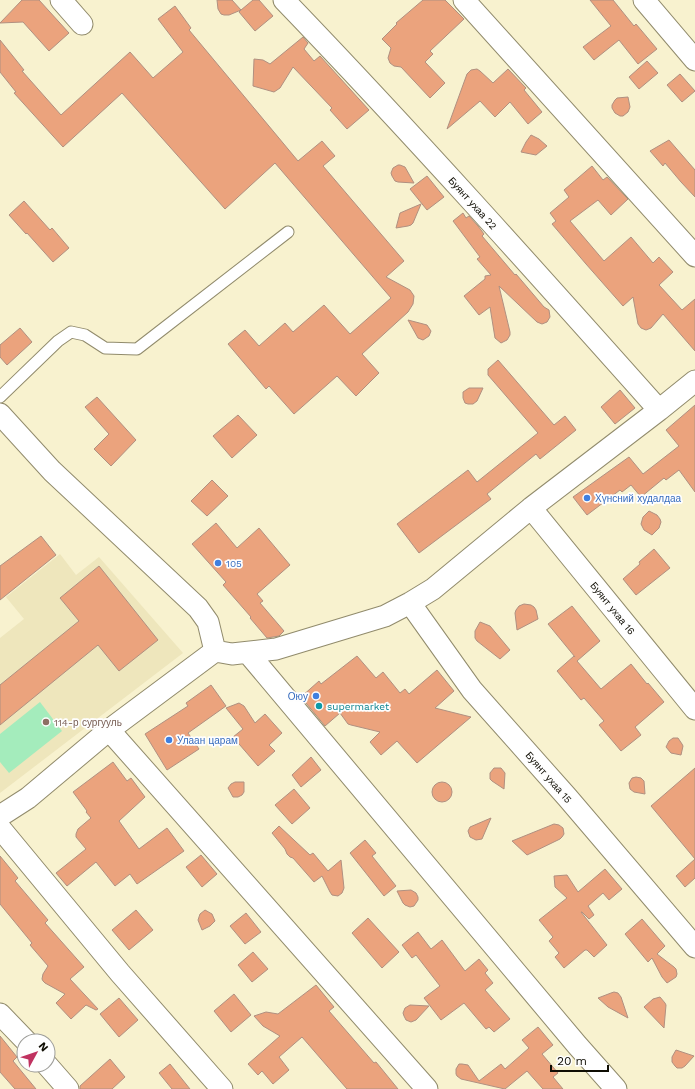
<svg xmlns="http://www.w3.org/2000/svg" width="695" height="1089" font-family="'Work Sans',sans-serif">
  <rect width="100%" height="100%" fill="#f8f2cf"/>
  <path fill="#eee6bc" d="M60,554l16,21 23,-18 84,96 -183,140v-155l24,-19 -18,-22z"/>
  <path fill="#a4ecbc" d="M40,702l22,29 -53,42 -9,-11v-28z"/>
  <path fill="#eba37d" stroke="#b09080" d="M22,0h17l30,33 -20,18 -26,-29 -23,1z
    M217,0h15l9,10 12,-10h6l14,16 -18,15 -16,-19 2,-2 -12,5h-5l-3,-1 -3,-5z
    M423,0h22l19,19 -34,32 3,3 -8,8 20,21 -15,15 -29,-31 -7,-1 -4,-3 -2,-5 3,-10 -9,-9 15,-15 -1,-1z
    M590,0h23l21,26 2,-2 21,25 -19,15 -19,-24 -25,20 -11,-13 28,-21z
    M175,6l16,22 -2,2 109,131 24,-20 13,15 -12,10 81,95 -18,16 24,13 4,6 -1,8 -5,8 -46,42 17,19 -23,23 -19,-20 -43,38 -25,-28 -3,3 -38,-45 17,-14 14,16 26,-23 8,9 31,-27 26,29 41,-36 -116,-135 -50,46 -103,-116 -59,54 -49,-54 2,-1 -16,-20v-32l24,30 -2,1 39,44 69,-63 23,26 30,-26 -25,-33z
    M303,37l5,6 -4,6 10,12 6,-5 49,54 -22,19 -17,-19 2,-2 -39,-41 -13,21 -6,4 -21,-6 1,-27 9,1 7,4z
    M647,61l11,12 -19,16 -10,-12z
    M477,69l3,2 13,12 15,-14 18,19 -2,2 18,22 -14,12 -18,-22 -15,15 -15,-16 -33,28 20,-55 4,-4z
    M680,74l15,17 -13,11 -15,-17z
    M628,97l2,10 -2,5 -5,4h-3l-5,-3 -3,-5v-3l3,-5 2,-2z
    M531,135l8,4 8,7 -11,9 -15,-3 5,-10z
    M669,140l26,30v27l-14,-15 -16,-19 -2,3 -13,-15z
    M398,165h2l5,2 9,16 -16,-1 -3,-1 -3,-5 -1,-3 2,-5z
    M592,166l11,14 4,-3 21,22 -17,16 -13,-15 -28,21 34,40 27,-24 22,26 6,-6 14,15 -14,13 23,25 13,-11v52l-32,-37 -12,14 -5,2 -5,-2 -3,-4 -5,-27 -10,9 -37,-42 -34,-40 4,-3 -6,-8 19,-16 -5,-7z
    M427,176l17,21 -17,13 -17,-21z
    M24,201l26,29 2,-2 17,20 -16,14 -26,-29 -1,1 -17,-19z
    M421,204l-8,19 -2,2 -3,1 -12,2 4,-15z
    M463,213l3,5 3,-2 9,10 6,8 -2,2 33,39 1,-1 28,33 5,3 1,7 -3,5 -5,2 -5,-2 -38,-36 11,46v3l-3,5 -6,3 -6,-5 -5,-31 -11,8 -15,-19 21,-17v-3l6,-1 -14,-16 3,-2 -27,-36z
    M408,320l19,5 4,6 -2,5 -6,4 -5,-2z
    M20,328l12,14 -25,23 -7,-8v-12z
    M498,360l56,65 11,-9 11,14 -36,29 -4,-5 -49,40 4,5 -72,54 -22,-29 71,-54 9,12 61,-49 -50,-58v-6z
    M469,388h14l-6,13 -4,3h-5l-3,-1 -2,-5v-6z
    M620,390l15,18 -20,16 -14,-17z
    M97,397l39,43 -25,26 -17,-17 15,-15 -24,-27z
    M695,405v87l-16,-22 -13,10 -2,-2 -23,19 -10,-12 -9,7 -2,-2 -33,25 -14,-18 56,-40 14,17 36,-28 -13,-16z
    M238,415l19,20 -25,23 -19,-22z
    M212,480l16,16 -21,20 -16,-15z
    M649,511l8,4 3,4 1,3 -2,6 -7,7 -8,-5 -3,-6 2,-7z
    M216,523l21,25 22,-20 31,37 -33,29 6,7 -3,2 24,28 -5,5 -12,2 -17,-20 1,-1 -28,-32 3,-3 -34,-38z
    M41,536l15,19 -56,45v-34z
    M654,549l16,19 -34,27 -13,-16 17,-15 -1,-2z
    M99,566l59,74 -39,31 -21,-26 -98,80v-40l79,-64 -19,-23z
    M524,604l7,1 3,2 2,3 2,9 -21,11 -2,-17 1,-3 3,-4z
    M572,606l28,35 -23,20 24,28 30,-25 16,20 1,-1 16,19 -29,25 6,8 -20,16 -22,-26 5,-4 -20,-23 -3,2 -24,-29 17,-15 1,1 -27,-33z
    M480,622l10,4 20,24 -10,9 -23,-18 -2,-3v-7z
    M357,656l19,22 7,-6 17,21 5,-4 4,5 28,-24 17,21 -19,17 36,9 -54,46 -20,-22 -16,14 -11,-13 10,-10 -29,-7 -3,-1 -8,-11 -15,13 -24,-29 18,-16 2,3z
    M211,685l15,21 -38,27 11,16 -32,21 -22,-36 43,-28 -2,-3z
    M239,703l5,3 11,17 10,-9 17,19 -13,12 6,6 -17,15 -25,-29 10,-8 -17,-21z
    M673,738h5l4,6 1,2 -2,9 -10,-2 -5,-6 3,-6z
    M311,757l10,13 -20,17 -9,-12z
    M113,762l14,19 4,-3 14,19 -26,24 20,28 28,-21 17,23 -47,33 -7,-10 -15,12 -19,-24 -29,24 -11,-13 30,-24 -10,-12v-3l2,-5 13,-11 -5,-6 1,-1 -14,-19z
    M494,768h7l4,5 -1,16 -12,-8 -2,-2v-6z
    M695,768v110l-10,9 -9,-11 19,-17 -44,-53z
    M636,777l5,1 3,3 1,13 -11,-2 -4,-3 -1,-6 3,-5z
    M432 792a10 10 0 1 1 20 0a10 10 0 1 1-20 0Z
    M235,782h9v10l-2,3 -4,2h-5l-5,-9 3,-4z
    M294,789l16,19 -18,16 -17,-19z
    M491,818l-9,21 -6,1 -6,-3 -2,-6 2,-4z
    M554,824l5,1 4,3 1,6 -2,3 -2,2 -33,16 -15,-14z
    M279,826l31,29 3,-2 15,18 13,-11 3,28 -2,5 -4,3 -6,-1 -2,-3 -8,-16 -8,6 -21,-24 -3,-1 -3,-3 -2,-5 -13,-16z
    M365,840l11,13 -4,3 24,30 -12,10 -34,-43z
    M201,855l16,19 -15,13 -16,-20z
    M0,856l18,22 -3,3 33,39 -3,3 39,44 -14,12 28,30 -2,1 -10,-5 -15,14 -15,-16 9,-9 -20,-11 -2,-2 -1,-2 1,-5 5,-8 -18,-21 2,-2 -32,-39z
    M605,869l17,20 -13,11 -6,-7 -15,13 6,9 -5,4 -7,-7h-1l26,33 -13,12 -7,-7h-2l-21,18 -9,-11 4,-4 -10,-12 4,-4 -14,-17 28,-22 -12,-11 -1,-11 13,-1 11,17z
    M411,890l5,3 2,4v3l-4,6 -4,1 -5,-2 -2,-2 -6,-12z
    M136,910l17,20 -24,20 -17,-20z
    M205,910l7,4 3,7 -5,5 -8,4 -4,-10 2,-6z
    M246,913l15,19 -16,12 -15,-18z
    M368,918l31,34 -17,16 -30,-35z
    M642,919l23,27 -8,8 17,13 2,2 1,5 -1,3 -9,6 -5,-6 -10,-19 -4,4 -23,-28z
    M418,932l13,17 11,-9 23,31 14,-12 9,11 -3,3 8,10 -8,7 25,29 -16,13 -5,-5 -3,2 -22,-26 -23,17 -17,-22 16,-12 -24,-31 -4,3 -10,-13z
    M253,952l15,17 -16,13 -14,-17z
    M316,985l18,22 -5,4 45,52 2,-1 22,27h-51l-45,-52 -23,20 10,13 -16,14 -11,-13 -4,4 -10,-11 32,-28 -17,-10 -9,-10 12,-4 12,2z
    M614,992l4,1 3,4 7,21 -20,-11 -10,-9 13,-5z
    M234,994l17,21 -20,17 -17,-21z
    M660,997l5,6 1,2 -2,23 -20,-21 9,-8z
    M119,998l19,22 -19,17 -19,-23z
    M410,1005l19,1 -13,14 -5,2 -5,-2 -2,-4 -1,-3 2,-5z
    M538,1027l15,18 -11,9 16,19 -5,4 10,12h-20l-16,-18 -22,18 -44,-10 -4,-3 -1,-2v-5l3,-5h3l6,1 11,16 22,-17 4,5 24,-21 -7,-8z
    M0,1036l17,21 -4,4 23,28h-21l-15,-17z
    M676,1050l18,6 -9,10 -3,2h-5l-2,-2 -3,-4v-5z
    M110,1059l15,18 -13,12h-32v-3z
    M170,1064l20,25h-18l-13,-16z"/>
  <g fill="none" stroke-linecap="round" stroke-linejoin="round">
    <g stroke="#918b6c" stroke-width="13">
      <path id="lane" d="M0,397l58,-56 13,-9 14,3 20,13 32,1 151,-117"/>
    </g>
    <g stroke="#918b6c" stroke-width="23">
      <path id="street" d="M61,0l21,24
        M284,0c128,133 252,272 375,410
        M464,0l231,256
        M644,0l51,60
        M0,414l52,57 146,137 10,14 7,29
        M531,508l164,201
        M410,603l62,87 95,107 128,150
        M248,653l329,392 39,44
        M109,730l318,359
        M0,816l28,-18 81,-68 106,-79 17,3 44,-5 109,-33 25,-13 23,-14 98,-81 128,-98 36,-29
        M0,828l120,145 102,116
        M0,1014l26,27
        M47,1065l21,24"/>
    </g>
    <use href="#lane" stroke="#fff" stroke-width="11"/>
    <use href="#street" stroke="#fff" stroke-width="21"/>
  </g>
  <g fill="#3f7fe0" stroke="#fefefe" stroke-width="1.5">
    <circle cx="587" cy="498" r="4"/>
    <circle cx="218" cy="563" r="4"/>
    <circle cx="316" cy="696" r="4"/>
    <circle cx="169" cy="740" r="4"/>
  </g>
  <circle fill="#0f9aa8" stroke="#fefefe" stroke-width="1.5" cx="319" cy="706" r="4"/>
  <circle fill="#8d6e63" stroke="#fefefe" stroke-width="1.5" cx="46" cy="722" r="4"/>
  <g text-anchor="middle" stroke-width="3.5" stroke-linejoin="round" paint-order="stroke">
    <g font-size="10" fill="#0f0d03" stroke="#fefefe">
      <text transform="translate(473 203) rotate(48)" y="4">Буянт ухаа 22</text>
      <text transform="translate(613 608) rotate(51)" y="4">Буянт ухаа 16</text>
      <text transform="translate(549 777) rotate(49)" y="4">Буянт ухаа 15</text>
    </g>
    <g font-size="10" fill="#366cbe" stroke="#fefefe" text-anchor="start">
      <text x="595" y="502">Хүнсний худалдаа</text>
      <text x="226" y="567">105</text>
      <text x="308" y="700" text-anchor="end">Оюу</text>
      <text x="177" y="744">Улаан царам</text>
    </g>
    <g font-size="10" fill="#0d838f" stroke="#fefefe" text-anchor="start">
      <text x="327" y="710">supermarket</text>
    </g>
    <g font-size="10" fill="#785e54" stroke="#fefefe" text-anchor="start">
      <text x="54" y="726">114-р сургууль</text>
    </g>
  </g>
  <g transform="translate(36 1053) rotate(50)"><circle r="19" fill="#fefefe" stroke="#9e9e9a"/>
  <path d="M0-3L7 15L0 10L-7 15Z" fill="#c03260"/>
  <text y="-6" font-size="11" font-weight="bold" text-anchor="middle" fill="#0f0d03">N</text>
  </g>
  <path d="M551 1065v6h57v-6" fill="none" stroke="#0f0d03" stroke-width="2"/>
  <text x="557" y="1065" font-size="12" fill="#0f0d03" stroke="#fefefe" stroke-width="3" paint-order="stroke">20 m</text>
</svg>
